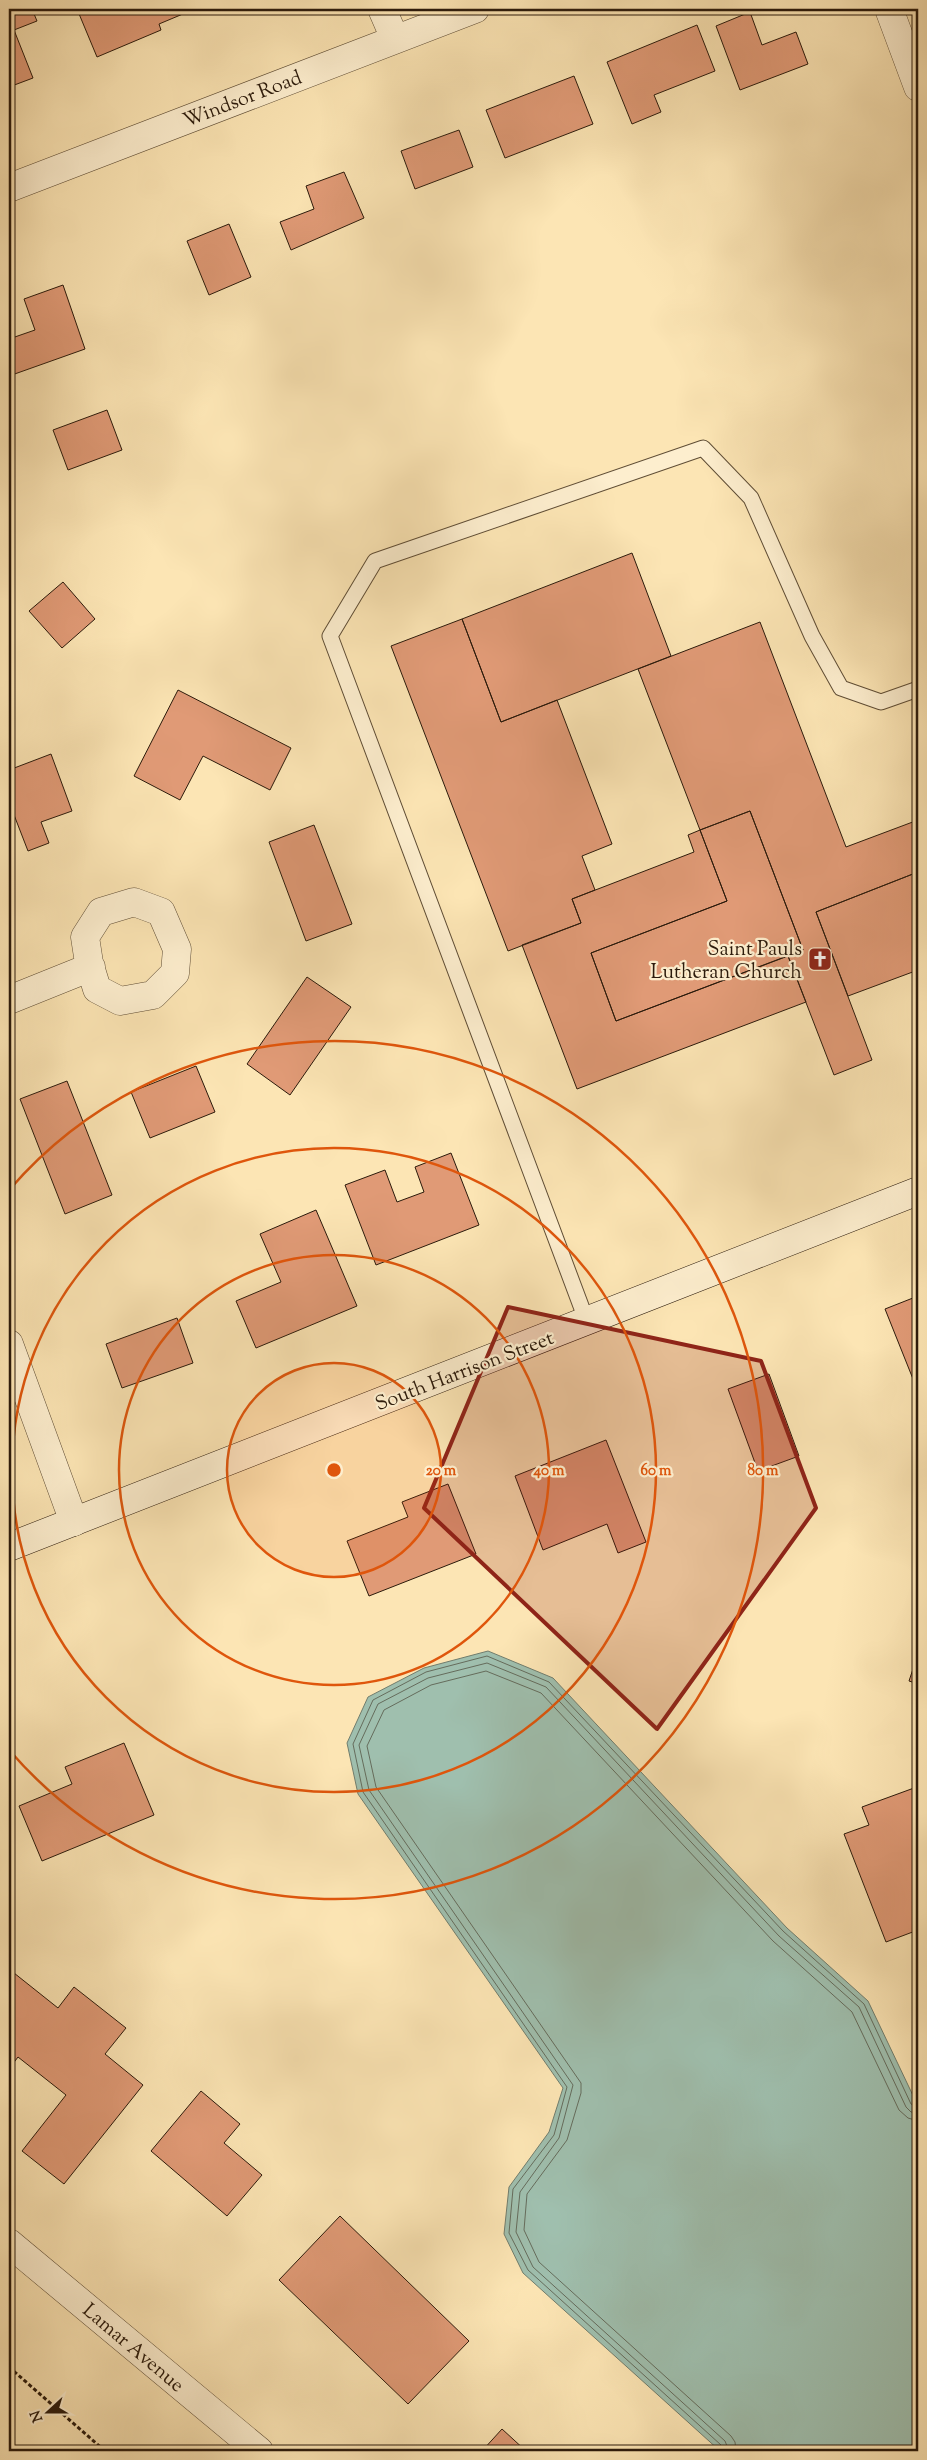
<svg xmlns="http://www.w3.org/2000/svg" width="927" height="2460" font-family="'Sorts Mill Goudy',serif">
  <rect width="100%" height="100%" fill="#fce5b4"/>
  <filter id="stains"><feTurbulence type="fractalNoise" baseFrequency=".004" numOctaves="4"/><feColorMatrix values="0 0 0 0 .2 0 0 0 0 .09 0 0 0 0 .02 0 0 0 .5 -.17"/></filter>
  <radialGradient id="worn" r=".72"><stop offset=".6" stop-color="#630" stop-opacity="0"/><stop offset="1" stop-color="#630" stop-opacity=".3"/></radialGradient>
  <path fill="#9fbfae" stroke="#717d6d" d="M488,1651l65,27 234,250 81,73 50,105v345h-198l-197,-178 -19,-39 5,-47 40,-55 14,-44 -205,-294 -11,-51 21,-46 56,-29z"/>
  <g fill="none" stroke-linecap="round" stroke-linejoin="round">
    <path stroke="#656c5c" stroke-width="1" d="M723,2451l-2,-6 -193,-175 -19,-37 4,-44 41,-54 13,-48 -204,-295 -10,-48 20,-44 53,-28 61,-16 62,26 234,249 81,73 47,100 7,3
      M729,2451l-4,-10 -192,-174 -17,-35 4,-40 39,-54 14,-53 -204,-295 -10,-45 19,-41 50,-26 59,-15 59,24 233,249 80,71 47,100 5,5 7,1
      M736,2451l-1,-9 -4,-6 -192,-174 -15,-32 3,-36 40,-54 14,-47v-10l-205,-296 -9,-41 17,-36 47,-25 55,-14 55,22 232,248 79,71 47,98 9,8 10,3"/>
  </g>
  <path fill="#e09a76" stroke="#2b1a0b" d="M9,9h23l5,12 -23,9 19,48 -24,9z
    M77,9h112l1,2 -31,13 2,6 -64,27z
    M750,12l12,33 34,-13 12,32 -68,26 -24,-64z
    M697,25l18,46 -61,24 7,17 -29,12 -25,-62z
    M574,76l19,48 -88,34 -19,-48z
    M459,130l14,37 -58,22 -14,-38z
    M344,172l20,46 -73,32 -11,-28 34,-13 -8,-23z
    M229,224l22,53 -42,18 -22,-54z
    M63,285l22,64 -76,27v-37l26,-9 -11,-31z
    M107,410l15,40 -54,20 -15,-40z
    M632,553l39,103 -170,66 -39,-103z
    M63,582l32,37 -33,29 -33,-37z
    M462,619l39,103 56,-22 55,144 -30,12 13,34 -23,9 9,24 -73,28 -117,-305z
    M760,622l86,225 72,-27v52l-102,40 56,148 -38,15 -46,-119 15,-6 -53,-139 -50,19 -62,-161z
    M178,690l113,58 -21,42 -67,-34 -23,44 -46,-24z
    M51,754l21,57 -31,11 8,21 -21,8 -19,-49v-32z
    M750,811l53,139 -187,71 -25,-68 136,-52 -27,-71z
    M314,825l38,99 -46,17 -37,-99z
    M700,830l27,71 -136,52 25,68 172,-65 18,46 -229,87 -55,-144 59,-22 -9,-24 122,-47 -6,-17z
    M918,872v98l-70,26 -32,-84z
    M307,977l44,30 -61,88 -43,-31z
    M196,1066l19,46 -65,26 -19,-46z
    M67,1081l45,114 -47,19 -45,-115z
    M451,1153l28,72 -103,40 -31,-80 40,-15 12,32 27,-10 -9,-25z
    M316,1210l41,96 -101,42 -20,-47 45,-19 -21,-48z
    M918,1296v81l-5,2 -28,-70z
    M177,1318l16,45 -71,25 -16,-44z
    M769,1374l30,82 -41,15 -30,-82z
    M606,1440l40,102 -28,11 -11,-29 -64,26 -28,-74z
    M448,1484l28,70 -107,42 -22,-55 61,-24 -6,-15z
    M918,1654v30l-9,-3z
    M124,1743l30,72 -112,46 -23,-55 53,-22 -7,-17z
    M914,1788l4,11v89l-3,1 3,10v31l-32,12 -42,-108 25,-9 -7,-18z
    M9,1969l49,39 16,-21 52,41 -21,26 38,31 -79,99 -42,-33 44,-56 -48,-38 -9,12z
    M201,2091l39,33 -16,19 38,32 -35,41 -76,-65z
    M340,2216l129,125 -61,63 -129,-124z
    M502,2429l24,22h-44z"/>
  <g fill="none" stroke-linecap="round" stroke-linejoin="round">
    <g stroke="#5f4d35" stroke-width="17">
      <path id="service" d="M587,1322l-257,-686 45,-75 328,-113 48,50 61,138 29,52 40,14 37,-13"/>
    </g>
    <g stroke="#5f4d35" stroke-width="29">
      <path id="minor" d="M382,9l13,30
        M889,9l29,78
        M9,188l466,-179
        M134,902l27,10 16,37 -2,24 -22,22 -33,6 -23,-12 -8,-26 -4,-26 16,-25z
        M9,1000l82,-33
        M9,1344l65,178
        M9,2243l250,208"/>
    </g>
    <g stroke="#2b1a0b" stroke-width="29">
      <path id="secondary" d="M9,1547l909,-356"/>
    </g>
    <path stroke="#2b1a0b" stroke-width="3" stroke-dasharray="4 2.5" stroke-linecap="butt" d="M9,2367l96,84"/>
    <use href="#service" stroke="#fdeece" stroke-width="15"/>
    <use href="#minor" stroke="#fdeece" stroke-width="28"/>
    <use href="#secondary" stroke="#fdeece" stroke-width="28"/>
  </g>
  <path fill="#8f2418" fill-opacity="0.2" stroke="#8f2418" stroke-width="4" stroke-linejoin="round" d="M508,1307l253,54 55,147 -159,221 -233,-221z"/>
  <circle cx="334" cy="1470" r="107" fill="#df560c" fill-opacity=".12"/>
  <g fill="none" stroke="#df560c" stroke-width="2.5">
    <circle cx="334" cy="1470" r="107"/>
    <circle cx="334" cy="1470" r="215"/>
    <circle cx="334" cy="1470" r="322"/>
    <path d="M10 1189A429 429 0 1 1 10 1751"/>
  </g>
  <defs>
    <g id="church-square" transform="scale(1.25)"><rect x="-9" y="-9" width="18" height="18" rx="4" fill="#8f2418" stroke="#fdeece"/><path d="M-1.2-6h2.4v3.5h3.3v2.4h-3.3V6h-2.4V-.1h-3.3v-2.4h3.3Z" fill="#fff"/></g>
  </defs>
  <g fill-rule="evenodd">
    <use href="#church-square" x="820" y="959"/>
  </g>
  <g text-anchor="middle" stroke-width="4.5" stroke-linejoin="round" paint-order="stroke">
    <g font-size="20" fill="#2b1a0b" stroke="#fdeece">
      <text transform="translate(242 98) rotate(-21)" y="7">Windsor Road</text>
      <text transform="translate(464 1370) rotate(-21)" y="7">South Harrison Street</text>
      <text transform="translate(134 2347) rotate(40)" y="7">Lamar Avenue</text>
    </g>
    <g font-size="20" fill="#2b1a0b" stroke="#fdeece" text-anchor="end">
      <text x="802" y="955">Saint Pauls<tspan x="802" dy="23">Lutheran Church</tspan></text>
    </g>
  </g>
  <circle cx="334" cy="1470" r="8" fill="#df560c" stroke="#fdeece" stroke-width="2.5"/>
  <g font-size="15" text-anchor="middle" font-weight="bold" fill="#df560c" stroke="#fdeece" stroke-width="4.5" stroke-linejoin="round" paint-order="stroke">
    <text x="441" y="1475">20 m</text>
    <text x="549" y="1475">40 m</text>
    <text x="656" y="1475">60 m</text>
    <text x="763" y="1475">80 m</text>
  </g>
  <rect width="927" height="2460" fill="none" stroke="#fce5b4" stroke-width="30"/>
  <rect x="10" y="10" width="907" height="2440" fill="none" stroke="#2b1a0b" stroke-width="2.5"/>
  <rect x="15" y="15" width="897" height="2430" fill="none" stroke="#2b1a0b"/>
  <g transform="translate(48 2412) rotate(249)" stroke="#fdeece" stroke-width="4" paint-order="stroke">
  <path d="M0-4L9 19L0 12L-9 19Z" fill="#2b1a0b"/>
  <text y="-8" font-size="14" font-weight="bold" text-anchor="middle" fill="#2b1a0b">N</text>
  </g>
  <rect width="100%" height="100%" filter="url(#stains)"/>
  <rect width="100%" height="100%" fill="url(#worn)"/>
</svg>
